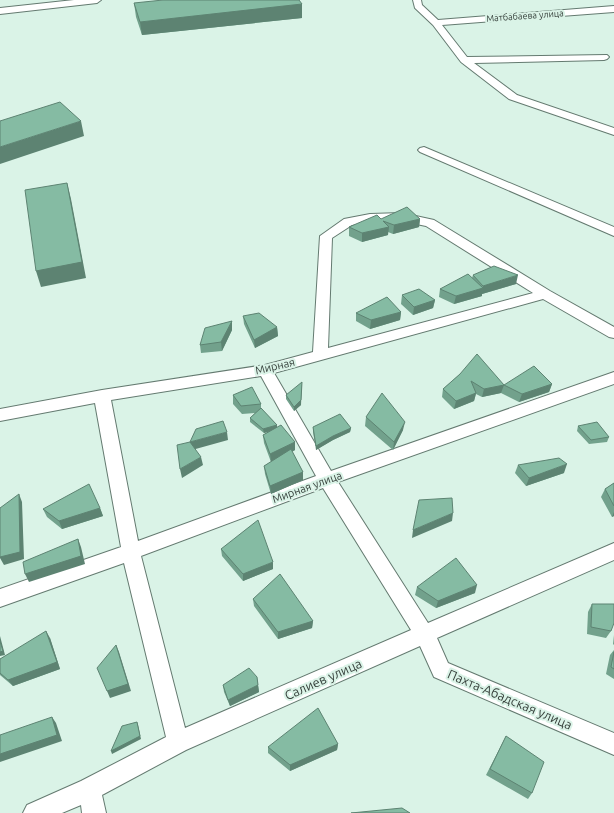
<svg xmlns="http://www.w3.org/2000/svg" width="614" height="813" font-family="Ubuntu,sans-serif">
  <rect width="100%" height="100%" fill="#daf3e7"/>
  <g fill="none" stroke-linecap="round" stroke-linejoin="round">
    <g stroke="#647a70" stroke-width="2">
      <path id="minor" d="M74,0h27l-4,3 -97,11v-6z
        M413,0h8l1,5 16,15 176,-14v6l-172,13 25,32 140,-2 2,2 -2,2 -3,1 -130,3 43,32 97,33v7l-105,-36 -48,-37 -28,-37 -18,-17z
        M424,147l190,80v9l-194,-84 -2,-2 2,-2z
        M402,213l32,7 116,71 64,36v11l-5,-1 -66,-38 -269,74 57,98 283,-99v12l-276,98 90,141 186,-80v17l-177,78 11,25 166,70v22l-180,-78 -14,-31 -234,104 -84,45 4,18h-24l-1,-8 -19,8h-39l4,-8 54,-24 85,-44 -42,-174 -124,44v-18l121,-42 -26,-144 -95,18v-12l102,-19 163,-25 48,-13 7,-116 24,-17 26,-5zM402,221l24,5 107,67 -205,55 4,-110 20,-13 18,-3zM261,376l55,100 -178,65 -27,-141zM323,488l88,142 -226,98 -44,-172z"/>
    </g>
    <use href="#minor" fill="#fff" fill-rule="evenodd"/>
  </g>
  <path fill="#72a18c" d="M134,3l168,1v14l-160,17 -6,-18z
    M381,219h39l-1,8 -26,7 -5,-2v3l-26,7 -13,-6v-9z
    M473,275l43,9 -34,10v2l-28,8 -15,-7 1,-8 32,-11z
    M402,295l33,5 -2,8 -20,7 -12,-11z
    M401,312l-1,8 -30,9 -14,-8v-8z
    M243,316l34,11 1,9 -23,12 -11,-24z
    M232,321v9l-10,21 -21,2 -1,-8z
    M460,374l44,11 -3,8 -19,4 -6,-3 -2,7 -20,8 -12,-12 1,-8z
    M552,384l-3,8 -30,10 -18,-9 3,-8z
    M233,395l28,9v5l16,16v2l18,15v8l-3,2 11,20v8l-32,14 -6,-20 -1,-8 7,-4 -7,-19 -1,-8 5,-3 -4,1 -14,-11v-4l5,-5 -13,1 -9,-10z
    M286,395l15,10 -7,6 -8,-12z
    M366,417l37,13 -10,20 -28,-24z
    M578,426l31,11 -2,5 -18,2 -12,-13z
    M313,427l38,1 -1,4 -17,8 -17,10 -3,-18z
    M518,465l46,8 -38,13 -11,-13z
    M614,483v33l-2,1 -11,-20 4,-8z
    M100,508l3,8 -41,13 -15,-12 -4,-8z
    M221,549l52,20 -30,12 -21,-25z
    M417,587l58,6 -39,15 -21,-13z
    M253,599l60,22 -1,7 -34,11 -24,-33z
    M592,604l19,27 -5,7 -19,-4 1,-22z
    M614,635v10l-1,-1z
    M50,638l10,31 -47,17 -13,-11v-16z
    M614,650v29l-8,-5 4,-19z
    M257,677l2,15 -29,14 -6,-14 -1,-7z
    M506,736l26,57 -4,6 -42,-24z
    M338,744l-1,6 -47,21 -22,-18v-6z"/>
  <path fill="#5d8372" d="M302,4v14l-160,17 -2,-13z
    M81,121l3,15 -84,28v-17z
    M67,183l4,16 15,79 -45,9 -5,-16z
    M420,219l-1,8 -26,7 1,-9z
    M389,227l-1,8 -26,7v-9z
    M518,275l-2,9 -34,10v2l-28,8 2,-8 27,-8v-2z
    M435,300l-2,8 -20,7 1,-8z
    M401,312l-1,8 -30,9 1,-9z
    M232,321v9l-10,21 -1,-9z
    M277,327l1,9 -23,12 -1,-8z
    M302,382l-1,23 -7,6v-4z
    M552,384l-3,8 -30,10 3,-8z
    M504,385l-3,8 -19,4 2,-8z
    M476,393l-2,8 -20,8 2,-8z
    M405,422l-2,8 -10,20 1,-8z
    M277,425v4l-13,4 -1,-4z
    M351,428l-1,4 -17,8 -17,10v-4l17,-10z
    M227,432l1,8 -36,10 -2,-8z
    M295,442v8l-24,12 -1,-8z
    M201,457l2,8 -21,13 -2,-9z
    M567,464l-3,9 -38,13 3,-8z
    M303,472v8l-32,14 -1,-8z
    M19,494l3,8 2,57 -20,6 -4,-7v-1z
    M100,508l3,8 -41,13 -3,-8z
    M614,512v4l-2,1z
    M453,513l-1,8 -40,17 1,-8z
    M78,539l3,8 4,17 -56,18 -4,-8z
    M273,562v7l-30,12v-7z
    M477,585l-2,8 -39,15 2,-7z
    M313,621l-1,7 -34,11v-7z
    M46,631l4,7 10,31 -47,17 -5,-6z
    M0,636l5,19 -5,1z
    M116,645l3,7 12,39 -21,7 -3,-7z
    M258,685l1,7 -29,14 -2,-6z
    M52,717l4,6 6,18 -62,21v-8z
    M137,722l1,3 3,14 -29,15 -1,-3z
    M338,744l-1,6 -47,21v-6z"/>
  <path fill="#85bba3" stroke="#5d8372" d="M163,0h136l3,4 -162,18 -6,-19z
    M60,102l21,19 -81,26v-26z
    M67,183l15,79 -46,9 -11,-81z
    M407,207l13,12 -26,6 -11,-4 6,6 -27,6 -13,-6 28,-12 4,4z
    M494,266l24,9 -35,11 -10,-11z
    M468,274l15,14 -27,8 -16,-7z
    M419,289l16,11 -21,7 -12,-12z
    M387,297l14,15 -30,8 -15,-7z
    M259,313l18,14 -23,13 -11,-24z
    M232,321l-11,21 -21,3 5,-17z
    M477,354l27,31 -20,4 -13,-8 5,12 -20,8 -13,-12 17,-15z
    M534,366l18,18 -30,10 -18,-9z
    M302,382l-1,18 -7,7 -8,-12z
    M252,387l9,17 -20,2 -8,-11z
    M382,393l23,29 -11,20 -28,-25z
    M261,408l16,17 -14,4 -13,-11z
    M340,414l11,14 -18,8 -17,10 -3,-19z
    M223,421l4,11 -37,10 11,15 -21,12 -3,-24 13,-3 6,-13z
    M597,422l12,15 -18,3 -13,-14z
    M281,425l14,17 -25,12 -7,-19z
    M291,449l12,23 -33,14 -6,-20z
    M559,458l8,6 -38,14 -11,-13z
    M614,483v23l-9,-17z
    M89,484l11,24 -41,13 -16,-12z
    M19,494l1,58 -20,5v-49z
    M452,498l1,15 -40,17 6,-30z
    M258,520l15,42 -30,12 -22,-25z
    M78,539l3,17 -56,18 -2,-12z
    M456,558l21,27 -39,16 -21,-14z
    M280,574l33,47 -35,11 -25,-33z
    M592,604h22v19l-3,8 -20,-4z
    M46,631l11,31 -49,18 -8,-7v-14z
    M0,641l3,10 -3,1z
    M116,645l12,39 -21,7 -10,-23z
    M614,652v17l-3,-2z
    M249,668l8,9 1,8 -30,15 -5,-15z
    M318,708l20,36 -48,21 -22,-18z
    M52,717l5,18 -57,19v-19z
    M137,722l3,14 -29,15 11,-25z
    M506,736l38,26 -12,31 -42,-24z
    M402,808l8,5h-59z"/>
  <g text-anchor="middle" stroke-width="4" stroke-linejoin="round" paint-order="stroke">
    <g font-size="9" fill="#353f3a" stroke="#daf3e7">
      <text transform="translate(525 16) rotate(-4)" y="3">Матбабаева улица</text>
    </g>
    <g font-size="11" fill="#353f3a" stroke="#daf3e7">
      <text transform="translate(275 366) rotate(-13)" y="4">Мирная</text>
      <text transform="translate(307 487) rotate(-20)" y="4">Мирная улица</text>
    </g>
    <g font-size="13" fill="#353f3a" stroke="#daf3e7">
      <text transform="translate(323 679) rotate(-24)" y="5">Салиев улица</text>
      <text transform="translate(510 699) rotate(23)" y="5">Пахта-Абадская улица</text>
    </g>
  </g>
</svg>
